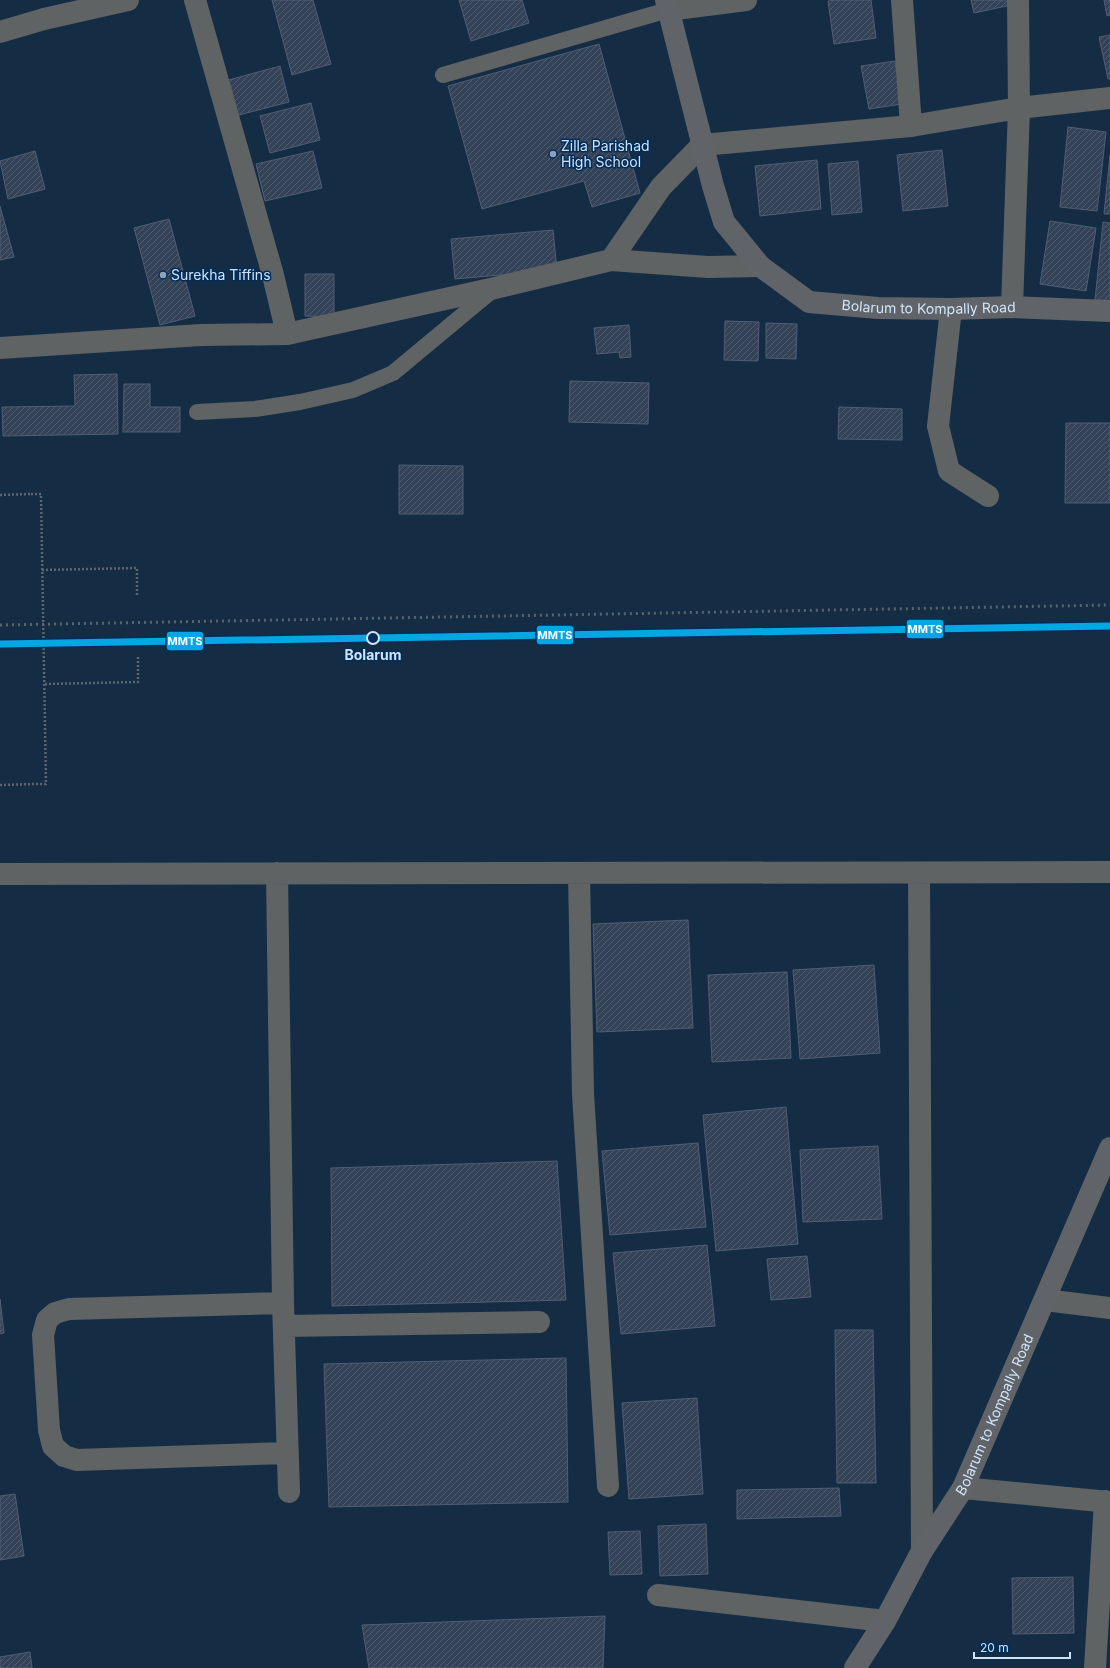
<svg xmlns="http://www.w3.org/2000/svg" width="1110" height="1668" font-family="Inter,sans-serif">
  <defs>
    <pattern id="building-hatch" width="6" height="6" patternUnits="userSpaceOnUse"><rect width="6" height="6" fill="#344258"/><path d="M-1 1l2-2M0 6l6-6M5 7l2-2" fill="none" stroke="#505d71"/></pattern>
  </defs>
  <rect width="100%" height="100%" fill="#142d45"/>
  <path fill="url(#building-hatch)" stroke="#505e74" d="M272,0h41l18,64 -39,11z
    M459,0h63l7,23 -58,18z
    M835,0h36l5,38 -42,6 -6,-43z
    M971,0h44l1,4 -42,9z
    M1104,0h6v15l-3,1z
    M1110,35v44h-2l-9,-42z
    M599,44l41,149 -48,14 -8,-26 -102,28 -34,-123z
    M895,61l7,43 -33,5 -8,-43z
    M280,66l9,36 -54,14 -10,-35z
    M311,103l9,37 -50,13 -10,-37z
    M1068,127l38,5 -9,79 -37,-4z
    M942,150l6,56 -45,5 -6,-56z
    M35,151l10,38 -37,10 -8,-38z
    M313,151l9,37 -57,13 -9,-37z
    M1110,155v59h-6z
    M817,160l4,49 -61,7 -5,-50z
    M858,161l4,51 -30,3 -4,-51z
    M0,206l14,51 -14,3z
    M169,219l26,97 -35,9 -26,-97z
    M1050,221l46,7 -10,63 -46,-7z
    M1103,222l7,1v79l-15,-2z
    M553,230l4,40 -102,9 -4,-40z
    M305,274h29v43l-29,-1z
    M725,321l34,1 -1,39 -34,-1z
    M766,323l31,1 -1,35 -30,-1z
    M629,325l2,32 -11,1 -1,-6 -22,2 -3,-26z
    M117,374l1,60 -115,2 -1,-29 73,-1 -1,-31z
    M570,381l79,2 -1,41 -79,-2z
    M124,384h26v23h30v25h-57z
    M839,407l63,2v31l-64,-1z
    M1066,423h44v80h-45z
    M399,465l64,1v48h-64z
    M688,920l5,108 -96,4 -4,-108z
    M874,965l6,88 -80,6 -7,-89z
    M787,972l4,86 -79,4 -4,-87z
    M786,1107l12,137 -82,7 -13,-136z
    M698,1143l8,84 -96,8 -8,-84z
    M878,1146l4,73 -79,3 -3,-72z
    M557,1161l9,139 -234,6 -1,-138z
    M707,1245l8,81 -94,8 -8,-81z
    M807,1256l4,41 -40,3 -4,-41z
    M0,1299l4,34 -4,1z
    M835,1330h38l3,153h-39z
    M566,1358l2,144 -239,5 -5,-143z
    M697,1398l6,96 -74,5 -7,-96z
    M839,1488l2,28 -104,3v-29z
    M15,1494l9,62 -24,4v-64z
    M706,1524l2,50 -48,2 -2,-50z
    M640,1531l2,43 -32,1 -2,-43z
    M1073,1577l1,56 -61,1 -1,-56z
    M605,1616l-2,52h-234l-7,-43z
    M30,1652l2,16h-32v-11z"/>
  <g fill="none" stroke-linecap="round" stroke-linejoin="round">
    <path stroke="#5f656c" stroke-width="2.5" stroke-dasharray="2 2" stroke-linecap="butt" d="M0,495l31,-1
      M42,570l95,-2v28
      M45,684l93,-2v-27
      M0,785l35,-1"/>
    <path stroke="#606364" stroke-width="16" d="M443,75l225,-65
      M197,412l58,-3 45,-7 53,-12 40,-17 101,-84"/>
    <path stroke="#606364" stroke-width="22" d="M195,0l78,275 14,59
      M902,0l9,126
      M668,10l78,-10
      M0,32l44,-13 84,-19
      M611,260l50,-73 41,-42 209,-19 108,-18 91,-10
      M1012,307l7,-199 -1,-108
      M951,309l-13,117 11,45 39,25
      M0,348l201,-13 86,-1 208,-46 116,-28 97,7 52,-1
      M277,873l6,430 6,189
      M579,873l4,221 25,392
      M919,873l3,678
      M0,874l1110,-2
      M1045,1300l65,8
      M283,1303l-214,6 -14,4 -8,7 -4,15 6,95 4,16 11,10 13,4 210,-7
      M284,1326l255,-4
      M963,1488l147,14
      M658,1595l227,26
      M1095,1668l10,-167"/>
    <g stroke="#606468" stroke-width="22">
      <path id="s1" d="M666,0l47,186 11,36 36,44 49,36 69,6 73,1 61,-2 98,4"/>
      <path id="s2" d="M855,1668l30,-47 37,-70 41,-63 147,-340"/>
    </g>
    <path stroke="#59636c" stroke-width="3" stroke-dasharray="2 4" stroke-linecap="butt" d="M0,625l1110,-20"/>
    <path stroke="#5f656c" stroke-width="2.5" stroke-dasharray="2 2" stroke-linecap="butt" d="M31,494h10l5,290h-11"/>
    <g stroke="#002d59" stroke-width="10">
      <path id="rail-1" d="M0,644l1110,-18"/>
    </g>
    <use href="#rail-1" stroke="#06a6e2" stroke-width="7"/>
  </g>
  <g fill="#8ea3ba" stroke="#002d59" stroke-width="1.5">
    <circle cx="553" cy="154" r="4"/>
    <circle cx="163" cy="275" r="4"/>
  </g>
  <circle fill="#002d59" stroke="#d0e3f9" stroke-width="2" cx="373" cy="638" r="6"/>
  <g text-anchor="middle" stroke-width="3" stroke-linejoin="round" paint-order="stroke">
    <g font-size="14" fill="#d0e3f9" stroke="#002d59" text-anchor="start">
      <text x="561" y="151">Zilla Parishad<tspan x="561" dy="16">High School</tspan></text>
      <text x="171" y="280">Surekha Tiffins</text>
    </g>
    <g font-size="14" fill="#d0e3f9" stroke="#002d59">
      <text dy="5" stroke="none"><textPath href="#s1" startOffset="467">Bolarum to Kompally Road</textPath></text>
      <text dy="5" stroke="none"><textPath href="#s2" startOffset="290">Bolarum to Kompally Road</textPath></text>
    </g>
    <g font-size="14" font-weight="bold" fill="#d0e3f9" stroke="#002d59">
      <text x="373" y="660">Bolarum</text>
    </g>
  </g>
  <g stroke="#002d59" stroke-width="1.5">
    <rect x="906" y="619" width="38" height="20" rx="4" fill="#06a6e2"/>
    <rect x="536" y="625" width="38" height="20" rx="4" fill="#06a6e2"/>
    <rect x="166" y="631" width="38" height="20" rx="4" fill="#06a6e2"/>
  </g>
  <g font-size="11" text-anchor="middle" font-weight="bold" fill="#fff">
    <text x="925" y="633">MMTS</text>
    <text x="555" y="639">MMTS</text>
    <text x="185" y="645">MMTS</text>
  </g>
  <path d="M974 1652v6h96v-6" fill="none" stroke="#d0e3f9" stroke-width="2"/>
  <text x="980" y="1652" font-size="12" fill="#d0e3f9" stroke="#002d59" stroke-width="3" paint-order="stroke">20 m</text>
</svg>
